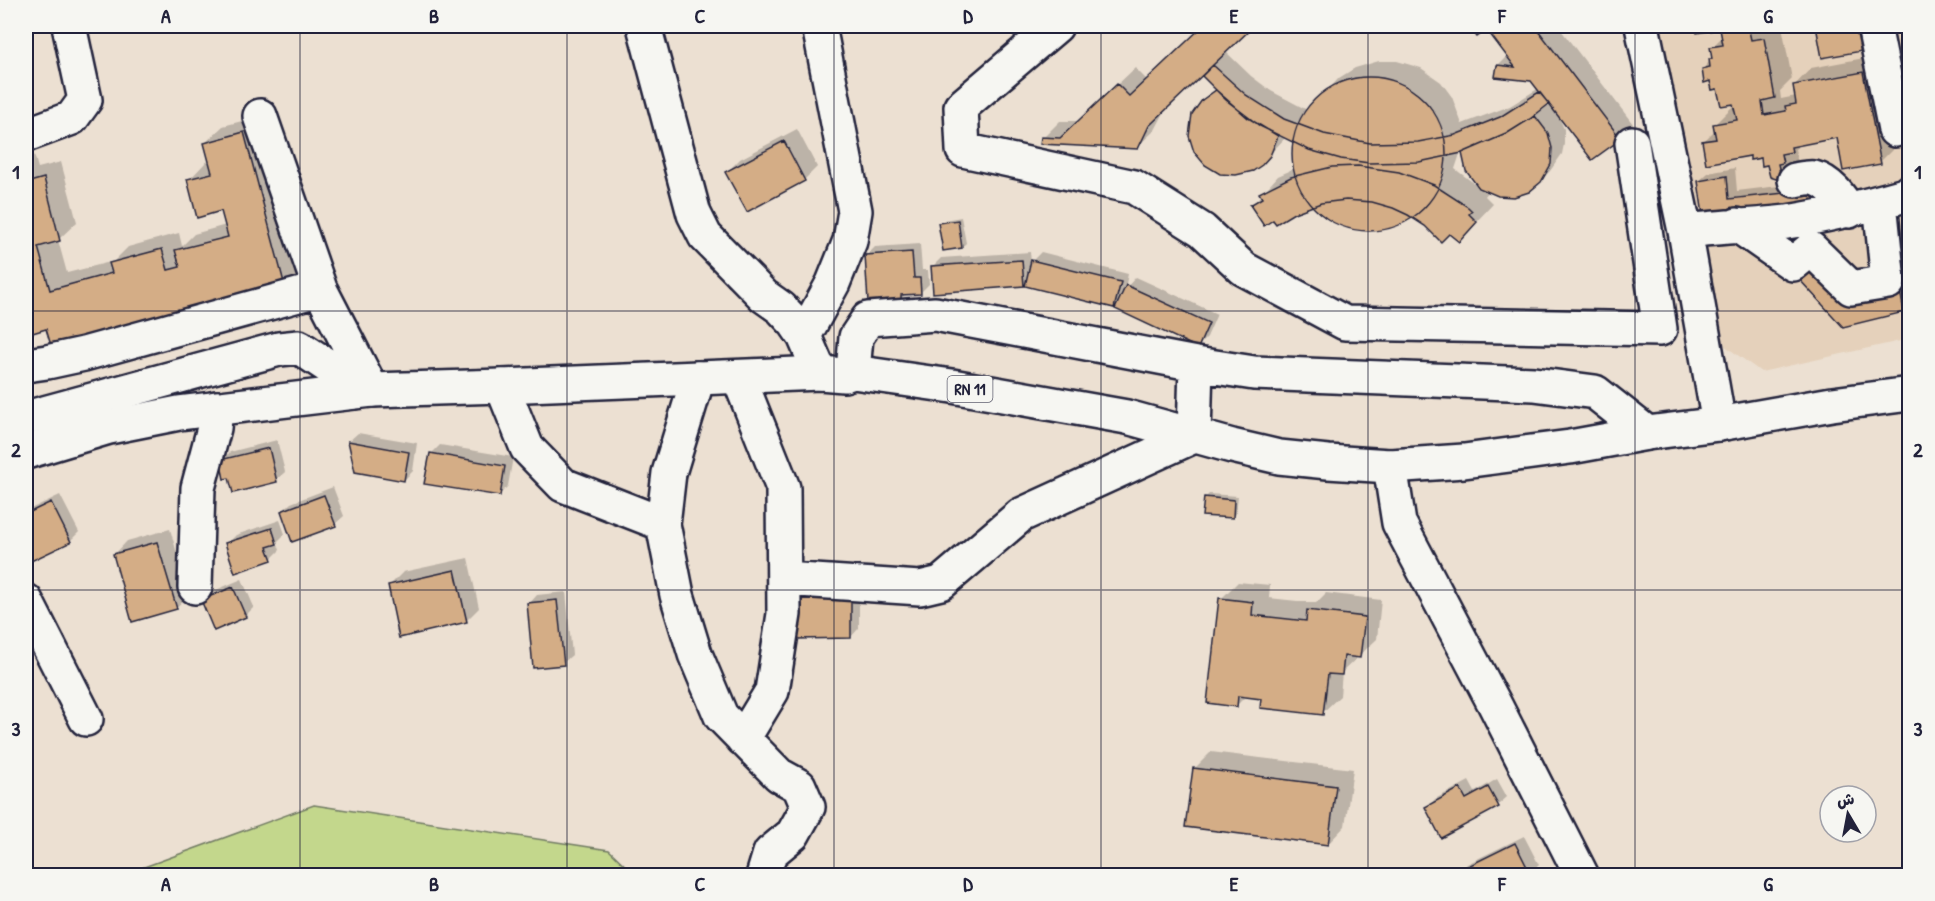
<svg xmlns="http://www.w3.org/2000/svg" width="1935" height="901" font-family="'Patrick Hand','Playpen Sans Arabic',sans-serif">
  <rect width="100%" height="100%" fill="#ece0d2"/>
  <filter id="ink" filterUnits="userSpaceOnUse"><feTurbulence type="fractalNoise" baseFrequency=".0167" numOctaves="2"/><feDisplacementMap in="SourceGraphic" scale="12" xChannelSelector="R" yChannelSelector="G"/><feConvolveMatrix kernelMatrix="1 2 1 2 8 2 1 2 1" color-interpolation-filters="sRGB"/></filter>
  <g filter="url(#ink)">
    <path fill="#e5d1bb" d="M1655,26h254v313l-148,33 -44,-32z"/>
    <path fill="#c3d78c" stroke="#727c64" stroke-width="1.5" d="M314,805l295,45 26,25h-506l7,-5z"/>
    <path fill="#0003" fill-rule="evenodd" d="M1205,26h47l-27,25 26,25 20,15 38,20 30,-33 16,-10 24,-7h18l24,7 20,14 11,15 10,27 48,-18 29,-18 -7,-9 -34,-14 10,-10 -20,-27h-24l1,-2h93l75,98 -13,14 -62,-23 6,14v15l-2,10 -12,17 -14,14 -47,6 -4,5 8,8 -34,36 -10,-8 -23,-7 -14,-10 -24,11 -24,3 -25,-6 -16,-10 -10,-10 -61,2 26,-29 18,-8 -2,-11 2,-18 -11,-1 -24,26 -62,-59 17,-16 -14,-16 -36,36 -11,21 -18,17 -94,-9 17,-17h19l56,-53 12,12zM1462,148l17,39 -24,-18z
      M1697,26h85l10,53 -12,12 1,8 15,-3 -2,-10 17,-18 69,-13 17,90 -17,17 -41,-26 -39,9 -5,4 3,14 -17,17 -19,-24 -58,-15 12,-12 -1,-5 17,-17 3,-1v-4l-32,-33 10,-12 -2,-9 12,-12 -2,-9 -23,4z
      M1818,26h60l1,6 -17,17 -38,7z
      M261,116l41,155 -17,18 -238,38 -21,6v-177l8,-2 4,14 23,-6 16,60 -19,18 9,33 47,-12 14,-14 51,-14 3,13 12,-12 32,-9 -4,-15 -33,-30 17,-18 4,-1 -5,-18 18,-17z
      M797,129l20,38 -13,13 -77,-8 13,-13z
      M1735,168l2,23 85,-10 11,11 -129,22 -5,-33 9,-8z
      M961,217l5,26 -4,4 -22,-23 4,-4z
      M920,244l2,26h6l1,14 -9,9 -14,1 -6,5 -34,-43 9,-9z
      M1030,252l1,10 10,-10 87,22 -3,15 11,-12 81,37 -10,23 -9,9 -78,-46 -6,7 -87,-26 -3,4 -92,-18 9,-9z
      M1908,282l2,22 -6,6 -60,15 15,-31z
      M358,433l59,10 -4,28 -9,9 -48,-9 -7,-30z
      M277,440l8,32 -9,8 -46,-4 -9,-15 9,-9z
      M440,445l73,12 -5,29 -9,9 -68,-41z
      M333,487l11,29 -9,8 -53,-13 9,-8z
      M1209,494l29,2 -2,17 -4,4 -27,-19z
      M60,495l19,37 -9,9 -40,19 -4,-9v-40z
      M280,520l5,14 -8,8 3,8 -9,9 -44,-15 9,-9z
      M170,529l19,65 -13,14 -62,-53 13,-14z
      M468,558l11,50 -13,13 -77,-35 14,-14z
      M242,579l12,28 -9,9 -43,-15 9,-9z
      M1238,582l32,3 -1,13 47,5 10,-10 55,7 -4,39 -35,33 -2,24 -18,17 -59,-15 -17,-2 -9,9 -16,-106z
      M859,585v43l-8,9 -53,1z
      M566,592l6,63 -9,8 -34,-59 8,-9z
      M1211,752l142,17 -8,57 -17,18 -134,-75z
      M1497,779l10,18 -9,8 -56,31 -15,-28 8,-9 34,-18 6,11z
      M1524,836l15,29 -9,8 -4,3h-67l-1,-3 9,-9z"/>
    <path fill="#d4ad86" stroke="#22223b" stroke-width="1.5" d="M1203,26h51l-105,100 -11,23 -98,-5 1,-7 19,1 57,-54 12,12z
      M1463,26h72l86,113 -29,21 -61,-79 -36,-4 2,-12 18,2 -28,-37 -10,7 -6,-8h-8z
      M1696,26h52l3,14 13,-2 11,60 -13,3 2,14 22,-4 -1,-5 11,-2 -3,-19 70,-13 18,92 -38,7 -6,-33 -46,9 1,5 -11,2 2,9 -5,1 4,17 -12,-4 -3,-12 -5,1 -1,-8 -11,2v-4l-44,8 -4,-23 14,-2 -3,-15 24,-4 -4,-16 -12,2 -4,-17 -5,1 -2,-9 -6,2 -2,-14 8,-2 -1,-8h3l-2,-12 13,-2 -3,-16 -23,4z
      M1816,26h42l4,25 -40,7z
      M1900,26h10v27l-5,1z
      M1213,65l33,30 38,24 40,15 46,9 48,-1 37,-7 45,-18 39,-25 10,12 -19,15 -24,15 -44,19 -43,9 -50,1 -28,-4 -32,-9 -49,-24 -34,-26 -24,-24z
      M1910,65v32l-6,-31z
      M1292 154a77 77 0 1 1 154 0a77 77 0 1 1-154 0Z
      M1216,90l32,28 30,18 -8,20 -8,9 -9,6 -17,4 -16,-1 -15,-9 -11,-13 -5,-16 3,-22 10,-14z
      M1535,116l13,17 4,15 -1,16 -10,18 -12,10 -15,5 -16,-1 -19,-8 -13,-17 -4,-18 44,-19z
      M244,132l42,158 -233,62 -7,-23 -20,6v-152l18,-5 16,63 -22,6 12,43 62,-17 -3,-10 53,-14 6,21 12,-3 -5,-17 53,-13 -7,-26 -24,7 -10,-39 25,-6 -8,-30z
      M784,141l21,40 -58,31 -22,-40z
      M1358,166l41,6 35,13 34,22 4,4 -3,3 8,8 -18,20 -10,-8 -8,8 -16,-16 -17,-11 -15,-7 -21,-6 -26,-2 -25,3 -27,10 -18,11 -3,-4 -9,6 -14,-21 12,-7 -3,-5 32,-16 41,-10z
      M1727,176l2,23 84,-9 13,11 -123,14 -5,-34z
      M958,220l4,28 -19,3 -5,-28z
      M912,252l2,26h6l1,16 -20,1v5l-33,2 -3,-47z
      M1022,260l2,26 -91,7 -2,-27z
      M1031,260l90,22 -7,26 -89,-22z
      M1814,266l86,24 4,22 -61,15 -44,-48z
      M1126,285l83,38 -11,25 -83,-39z
      M348,441l61,11 -5,29 -49,-9z
      M269,448l8,34 -44,11 -4,-15 -5,1 -4,-19z
      M430,453l75,13 -5,30 -76,-12z
      M324,495l12,31 -44,16 -11,-31z
      M1204,497l30,3 -1,18 -31,-2z
      M51,502l20,40 -42,20 -3,-7v-41z
      M272,528l5,16 -10,3 5,13 -37,13 -10,-30z
      M157,542l20,67 -45,13 -19,-68z
      M455,570l12,52 -68,16 -11,-53z
      M233,587l13,30 -32,14 -13,-31z
      M851,593v45l-54,1 -1,-45z
      M1219,598l34,4 -1,13 54,6 1,-11 58,7 -5,41 -16,-2 -2,19 -14,-1 -5,41 -63,-7 1,-9 -23,-3 -1,11 -30,-4z
      M557,600l7,65 -31,3 -6,-65z
      M1193,768l143,18 -8,59 -143,-18z
      M1488,787l11,20 -58,31 -16,-31 35,-19 6,11z
      M1515,843l16,32 -73,1 -2,-4z"/>
    <g fill="none" stroke-linecap="round" stroke-linejoin="round">
      <g stroke="#22223b" stroke-width="38">
        <path id="minor" d="M644,26l50,188 11,22 59,60 17,12 14,15 9,13 16,37
          M1056,26l-95,81 2,43 171,37 68,43 42,39 101,54 315,6 -28,-186
          M1642,26l43,205 34,193
          M1874,26l21,104
          M260,116l60,173 52,101
          M26,135l46,-17 13,-18 -16,-74
          M1795,180c6,-1 14,-3 19,-2 16,4 27,20 35,33
          M1737,225l56,39 18,-15 40,39 37,-6 -8,-80
          M1685,231c34,-4 68,-5 102,-9 40,-6 79,-16 118,-27l5,-4
          M804,336l29,-53 17,-42 5,-30 -36,-185
          M1196,364l58,9 280,11 61,8 52,41
          M26,365l21,-3 37,-8 236,-65
          M698,378l-29,95 -6,51 14,71 18,59 26,62 58,59 20,11 9,21 -15,27 -23,19 -7,23
          M739,378l44,110 1,126 -12,77 -29,48
          M502,386l25,62 36,37 100,39
          M26,418l253,-69 20,-2 30,20 24,25
          M1390,466l9,57 95,180 88,173
          M784,579l136,9 21,-5 80,-68 173,-79 2,-72 -261,-50 -67,5 -12,18 -3,35
          M195,587l3,-99 16,-60 2,-20
          M26,601l60,118"/>
      </g>
      <g stroke="#22223b" stroke-width="38">
        <path id="major" d="M26,452l83,-25 70,-14 193,-23 130,-4 318,-13 24,2 9,-3 99,14 175,31 105,29 47,11 49,5 62,4 74,-5 106,-14 77,-14 72,-9 113,-20 78,-10"/>
      </g>
      <use href="#minor" stroke="#f6f6f2" stroke-width="33"/>
      <use href="#major" stroke="#f6f6f2" stroke-width="33"/>
    </g>
  </g>
  <path fill="none" stroke="#22223b" stroke-width="1.5" stroke-opacity="0.55" d="M300,26v850M567,26v850M834,26v850M1101,26v850M1368,26v850M1635,26v850M26,311h1884M26,590h1884"/>
  <g text-anchor="middle" stroke-width="6" stroke-linejoin="round" paint-order="stroke">
    <rect fill="#f6f6f2" stroke="#626272" stroke-width="1.5" x="947.5" y="376" width="45" height="26" rx="4.5"/>
    <g font-size="16" font-weight="bold" fill="#22223b">
      <text x="970" y="395">RN 11</text>
    </g>
  </g>
  <rect width="1935" height="901" fill="none" stroke="#f6f6f2" stroke-width="66"/>
  <g transform="translate(1848 814) rotate(350)"><circle r="28" fill="#f6f6f2" stroke="#a1a1a9" stroke-width="1.5"/>
  <path d="M0-4.5L10 22L0 15L-10 22Z" fill="#22223b"/>
  <text y="-9" font-size="16" font-weight="bold" text-anchor="middle" fill="#22223b">ش</text>
  </g>
  <rect x="33" y="33" width="1869" height="835" fill="none" stroke="#22223b" stroke-width="2"/>
  <g font-size="20" text-anchor="middle" font-weight="bold" fill="#22223b">
    <text x="166" y="23">A</text>
    <text x="434" y="23">B</text>
    <text x="700" y="23">C</text>
    <text x="968" y="23">D</text>
    <text x="1234" y="23">E</text>
    <text x="1502" y="23">F</text>
    <text x="1768" y="23">G</text>
    <text x="16" y="179">1</text>
    <text x="1918" y="179">1</text>
    <text x="16" y="457">2</text>
    <text x="1918" y="457">2</text>
    <text x="16" y="736">3</text>
    <text x="1918" y="736">3</text>
    <text x="166" y="891">A</text>
    <text x="434" y="891">B</text>
    <text x="700" y="891">C</text>
    <text x="968" y="891">D</text>
    <text x="1234" y="891">E</text>
    <text x="1502" y="891">F</text>
    <text x="1768" y="891">G</text>
  </g>
</svg>
